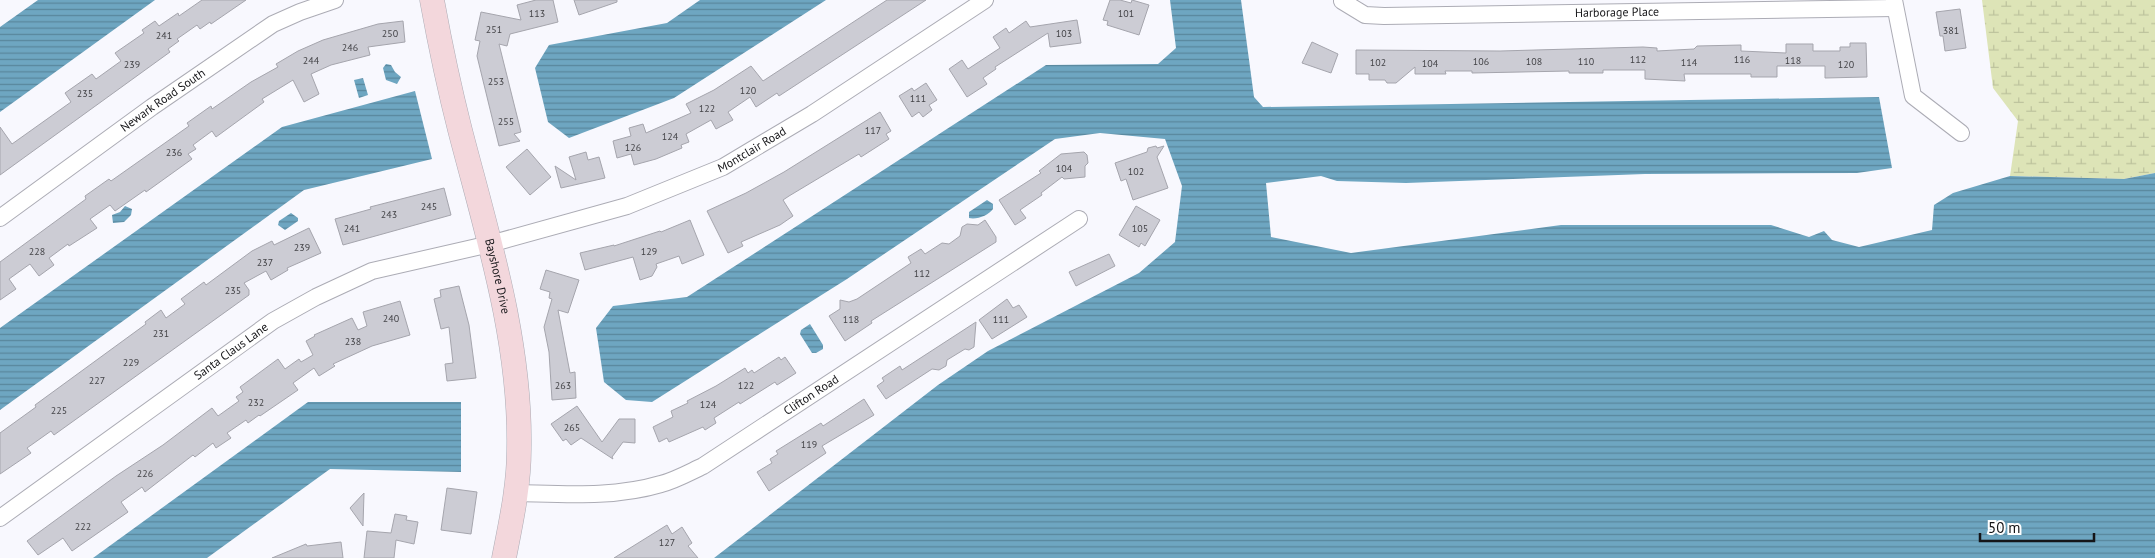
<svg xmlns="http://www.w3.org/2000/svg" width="2155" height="558" font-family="'PT Sans',sans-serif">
  <defs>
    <pattern id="wetland-marsh" width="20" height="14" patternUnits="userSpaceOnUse" patternTransform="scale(1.25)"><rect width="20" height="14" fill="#dde4b7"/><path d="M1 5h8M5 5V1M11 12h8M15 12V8" fill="none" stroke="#bdc39d"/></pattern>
    <pattern id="water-rules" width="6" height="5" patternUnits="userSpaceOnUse" patternTransform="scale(1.25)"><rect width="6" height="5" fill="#6ea6c1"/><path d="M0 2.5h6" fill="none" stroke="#59869c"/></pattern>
  </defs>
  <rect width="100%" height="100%" fill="#f8f8fe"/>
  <path fill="url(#wetland-marsh)" d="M1982,0h173v173l-31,6 -114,-3 8,-55 -25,-33z"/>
  <path fill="url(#water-rules)" d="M38,0h117l-155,112v-85z
    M700,0h126l-152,98 -105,40 -21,-16 -13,-54 14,-23 118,-22z
    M1170,0h71l13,97 9,10 616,-10 13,71 -35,5 -212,1 -239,9 -69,-2 -16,-5 -55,7 5,54 80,16 210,-28h210l38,12 15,-6 8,9 27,7 73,-17 2,-25 19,-12 57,-17 114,3 31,-6v385h-1441l224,-173 50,-34 151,-78 36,-31 7,-56 -17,-47 -65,-6 -45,6 -208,140 -195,123 -26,-2 -22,-18 -8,-54 17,-22 74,-9 359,-232 112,-1 18,-16z
    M386,64l5,1 4,7 6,5 -4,7 -11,-4 -3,-12z
    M363,78l5,17 -9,3 -5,-18z
    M415,91l17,68 -128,31 -304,220v-82l282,-201z
    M987,200l6,4v5c-4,6 -16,11 -24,9v-6z
    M125,206l7,3 -1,6 -7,7 -11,1 -1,-8 8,-3z
    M291,213l7,5v3l-13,9 -7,-5 1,-4z
    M810,324l13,21v4l-7,4h-4l-12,-19 1,-4z
    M308,402h153v70l-131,-3 -123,89h-114z"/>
  <path fill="#ccccd4" stroke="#a5a5ad" d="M202,0h44l-35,24 -1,-2 -10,7 -3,-4 -20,14 2,2 -11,8 2,3 -170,123v-48l12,17 59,-42 -6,-9 27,-19 4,5 25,-18 -6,-8 29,-20 -2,-3 13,-9 4,5 19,-13 1,3z
    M536,0h17l5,22 -48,12 -3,12 -8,-2 22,88 -7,2 6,7 -21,5 -22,-90 3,-15 -5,-1 6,-28 40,8 -4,-15z
    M574,0h43v2l-38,13z
    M887,0h39l-147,96 -2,-3 -21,14 -6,-10 -22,15 5,8 -17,9 -5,-9 -25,14 3,8 -8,3 1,3 -26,11 -22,6 -3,-11 -14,4 -4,-17 18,-5 -2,-8 14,-4 3,9 45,-20 -5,-9 28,-14 37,-24 12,15z
    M1110,0h10l11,3 1,-3 17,5 -10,30 -32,-10 1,-4 -5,-1z
    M1960,9l6,39 -21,3 -2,-15h-3l-4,-24z
    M1077,20l4,23 -31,4 -2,-14 -53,34 1,2 -13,9 4,6 -20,13 -18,-28 13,-9 6,9 32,-21 -7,-11 13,-9 3,5 17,-12 4,6z
    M403,21l2,21 -37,5 2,8 -39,10 -20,9 8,20 -15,8 -11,-22 -31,19 2,3 -48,35 -4,-6 -19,14 3,4 -8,5 4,5 -46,33 -1,-2 -30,21 -5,-6 -20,14 7,9 -28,18 -1,-2 -19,14 5,7 -15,11 -9,-12 -21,15 7,10 -16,11v-38l86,-63 -1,-3 24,-17 2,2 78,-55 -2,-3 24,-17 1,3 39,-27 27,-15 -2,-3 22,-13 25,-11 55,-16z
    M1312,42l26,12 -7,19 -29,-10z
    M1850,43h16l1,34 -42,1v-12h-48v11h-26v-3h-67l1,7 -40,-2v-9h-42v3h-34v-2l-97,2v-2h-27l1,3h-31v-7l-19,16h-9l-2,-3h-16v-6h-13v-24l144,1 143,-4 14,1v3l37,-2 3,-3 44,-1v6l45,2v-9h27v7h27v-4h10z
    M926,83l11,17 -8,5 3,5 -9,7 -4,-5 -7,5 -13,-21 13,-8 2,3z
    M880,112l11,19 -5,3 3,5 -28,18 -2,-3 -70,42 -6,4 10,16 -13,9 -39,17 2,4 -15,7 -21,-42 39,-18 38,-21z
    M1156,146l1,2 7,-2 -7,11 11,31 -35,12 -7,-21 -5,2 -6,-18 32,-11 1,-4z
    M527,149l24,28 -21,18 -24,-28z
    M586,152l2,8 11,-3 6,21 -44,10 -6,-22 21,14 -7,-23z
    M1084,152l3,3 1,8 -3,3v11l-21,2 -2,-2 -21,16 1,2 -22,15 6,8 -11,7 -16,-25 42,-27 -2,-2 22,-17z
    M444,188l7,27 -108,30 -8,-26 36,-10 -1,-2z
    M1136,206l24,14 -15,26 -4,-3 -2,4 -20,-12z
    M690,220l14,35 -22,9 -3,-8 -23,8 1,3 -5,9 -12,4 -7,-23 -48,13 -5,-17 34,-8v1l46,-15 1,1z
    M985,220l11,17v5l-125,79 1,2 -27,18 -16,-25 11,-7v-9l9,2 8,-3 54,-36 -3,-6 13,-8 4,5 17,-11 7,1 11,-8 2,-9 5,-3 11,1z
    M309,228l12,25 -34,15 1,2 -17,10 -5,-9 -22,12 5,7v5l-195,140 -3,-4 -24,17 4,5 -31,21v-41l36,-26 -1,-2 111,-81 -1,-2 16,-12 5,8 19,-14 -4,-5 23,-17 2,3 46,-34 20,-10 2,4z
    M1109,254l6,12 -39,20 -7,-14z
    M546,270l33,10 -11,33 -10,-3 12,63 5,-1 1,26 -24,2 -3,-48 -5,-25 8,-28 -3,-1 1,-6 -10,-3z
    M459,286l10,39 7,53 -29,3 -2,-17 8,-1 -4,-36 -8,2 -7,-30 7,-2 -1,-7z
    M1007,299l6,9 6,-3 8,12 -35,22 -13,-19z
    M400,301l10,34 -38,11 -39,18 2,2 -16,10 -5,-8 -21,15 5,7 -38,26 -1,-1 -11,8 -2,-3 -19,13 4,5 -15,10 -3,-5 -18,14 -2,-2 -48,37 -3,-5 -21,15 7,10 -56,39 -9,-13 -25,17 -11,-14 89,-65 47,-31 49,-37 6,8 21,-15 -3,-4 7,-5 -3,-5 38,-28 7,10 14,-10 2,3 12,-7 -7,-14 9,-5 -1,-1 38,-17 6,12 9,-4 -4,-14z
    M976,322l-2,25 -5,3 -4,-1 -18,11 -1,6 -7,4 -7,-1 -46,30 -9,-13 7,-5 -2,-3 18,-12 2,4z
    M779,357l2,3 4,-3 11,16 -19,12 -2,-3 -35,22 -1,-2 -25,16 2,5 -11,7 -2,-3 -34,15 -2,-4 -8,4 -6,-15 20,-10 -2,-6 17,-8 -1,-2 29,-15 29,-18 3,5 4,-3 2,3z
    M864,399l10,16 -52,31 4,7 -57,38 -12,-19 15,-9 -2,-4 8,-5 -2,-3 45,-28 2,3z
    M577,406l25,36 17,-23h16v24l-12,-1 -11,15 1,2 -32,-21 -10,7 -5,-6 -3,2 -12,-17z
    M447,488l30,4 -6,42 -30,-4z
    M364,493l-1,33 -13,-18z
    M395,514l12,2 -1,4 12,2 -4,22 -18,-4 -2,18h-30l3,-27 24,2z
    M667,525l5,9 10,-7 10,16 -4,3 10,12h-84z
    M341,542l2,16h-71l34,-14 1,2z"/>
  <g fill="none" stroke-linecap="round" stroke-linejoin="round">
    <g stroke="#acacb5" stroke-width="18">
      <g id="street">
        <path d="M1894,0l19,96 48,37"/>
        <path id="s1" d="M1342,1l23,14 19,1 511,-8"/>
        <path id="s2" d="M0,218l152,-111 121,-83 27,-12 35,-12"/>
        <path id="s3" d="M516,493c48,1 98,5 145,-9 15,-4 29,-12 42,-18l376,-247"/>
        <path id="s4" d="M0,518l273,-197 43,-24 56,-26 118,-27 137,-38 96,-39 89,-53 173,-114"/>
      </g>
    </g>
    <g stroke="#acacb5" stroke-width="25">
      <g id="secondary">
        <path id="s5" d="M432,0c8,44 17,87 28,130 27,104 61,210 59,319 0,37 -8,73 -15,109"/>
      </g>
    </g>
    <use href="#street" stroke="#fff" stroke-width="16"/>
    <use href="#secondary" stroke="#f3d7dc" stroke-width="24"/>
  </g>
  <g text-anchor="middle" stroke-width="4.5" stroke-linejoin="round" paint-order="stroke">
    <g font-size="10" fill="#434347">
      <text x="537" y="17">113</text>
      <text x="1126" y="17">101</text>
      <text x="494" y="33">251</text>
      <text x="1951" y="34">381</text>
      <text x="390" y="37">250</text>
      <text x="1064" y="37">103</text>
      <text x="164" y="39">241</text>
      <text x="350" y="51">246</text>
      <text x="1638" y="63">112</text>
      <text x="1742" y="63">116</text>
      <text x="311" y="64">244</text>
      <text x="1793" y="64">118</text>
      <text x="1481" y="65">106</text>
      <text x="1534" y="65">108</text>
      <text x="1586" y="65">110</text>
      <text x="1378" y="66">102</text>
      <text x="1689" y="66">114</text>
      <text x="1430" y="67">104</text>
      <text x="132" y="68">239</text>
      <text x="1846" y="68">120</text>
      <text x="496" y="85">253</text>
      <text x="748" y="94">120</text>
      <text x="85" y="97">235</text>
      <text x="918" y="102">111</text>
      <text x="707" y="112">122</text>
      <text x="506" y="125">255</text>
      <text x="873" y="134">117</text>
      <text x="670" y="140">124</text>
      <text x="633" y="151">126</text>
      <text x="174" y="156">236</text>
      <text x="1064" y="172">104</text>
      <text x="1136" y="175">102</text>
      <text x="429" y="210">245</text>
      <text x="389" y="218">243</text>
      <text x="352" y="232">241</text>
      <text x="1140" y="232">105</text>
      <text x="302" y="251">239</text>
      <text x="37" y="255">228</text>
      <text x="649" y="255">129</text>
      <text x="265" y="266">237</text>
      <text x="922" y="277">112</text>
      <text x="233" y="294">235</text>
      <text x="391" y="322">240</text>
      <text x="851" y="323">118</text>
      <text x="1001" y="323">111</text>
      <text x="161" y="337">231</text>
      <text x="353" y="345">238</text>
      <text x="131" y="366">229</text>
      <text x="97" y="384">227</text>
      <text x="563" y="389">263</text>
      <text x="746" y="389">122</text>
      <text x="256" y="406">232</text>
      <text x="708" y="408">124</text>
      <text x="59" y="414">225</text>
      <text x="572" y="431">265</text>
      <text x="809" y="448">119</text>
      <text x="145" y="477">226</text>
      <text x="83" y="530">222</text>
      <text x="667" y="546">127</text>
    </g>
    <g font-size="12" fill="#151518" stroke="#fff">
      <text dy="4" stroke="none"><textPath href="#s1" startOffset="279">Harborage Place</textPath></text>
      <text dy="4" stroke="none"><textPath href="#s2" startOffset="201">Newark Road South</textPath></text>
      <text dy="4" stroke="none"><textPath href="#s4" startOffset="848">Montclair Road</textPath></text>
      <text dy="4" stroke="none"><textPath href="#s5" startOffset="284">Bayshore Drive</textPath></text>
      <text dy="4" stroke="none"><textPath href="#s4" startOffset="285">Santa Claus Lane</textPath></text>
      <text dy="4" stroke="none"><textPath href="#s3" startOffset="321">Clifton Road</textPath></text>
    </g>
  </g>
  <path d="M1980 533v8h114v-8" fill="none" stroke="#151518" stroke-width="2.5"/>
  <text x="1988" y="533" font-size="15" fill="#151518" stroke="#ffffff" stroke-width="4" paint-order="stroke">50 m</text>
</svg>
